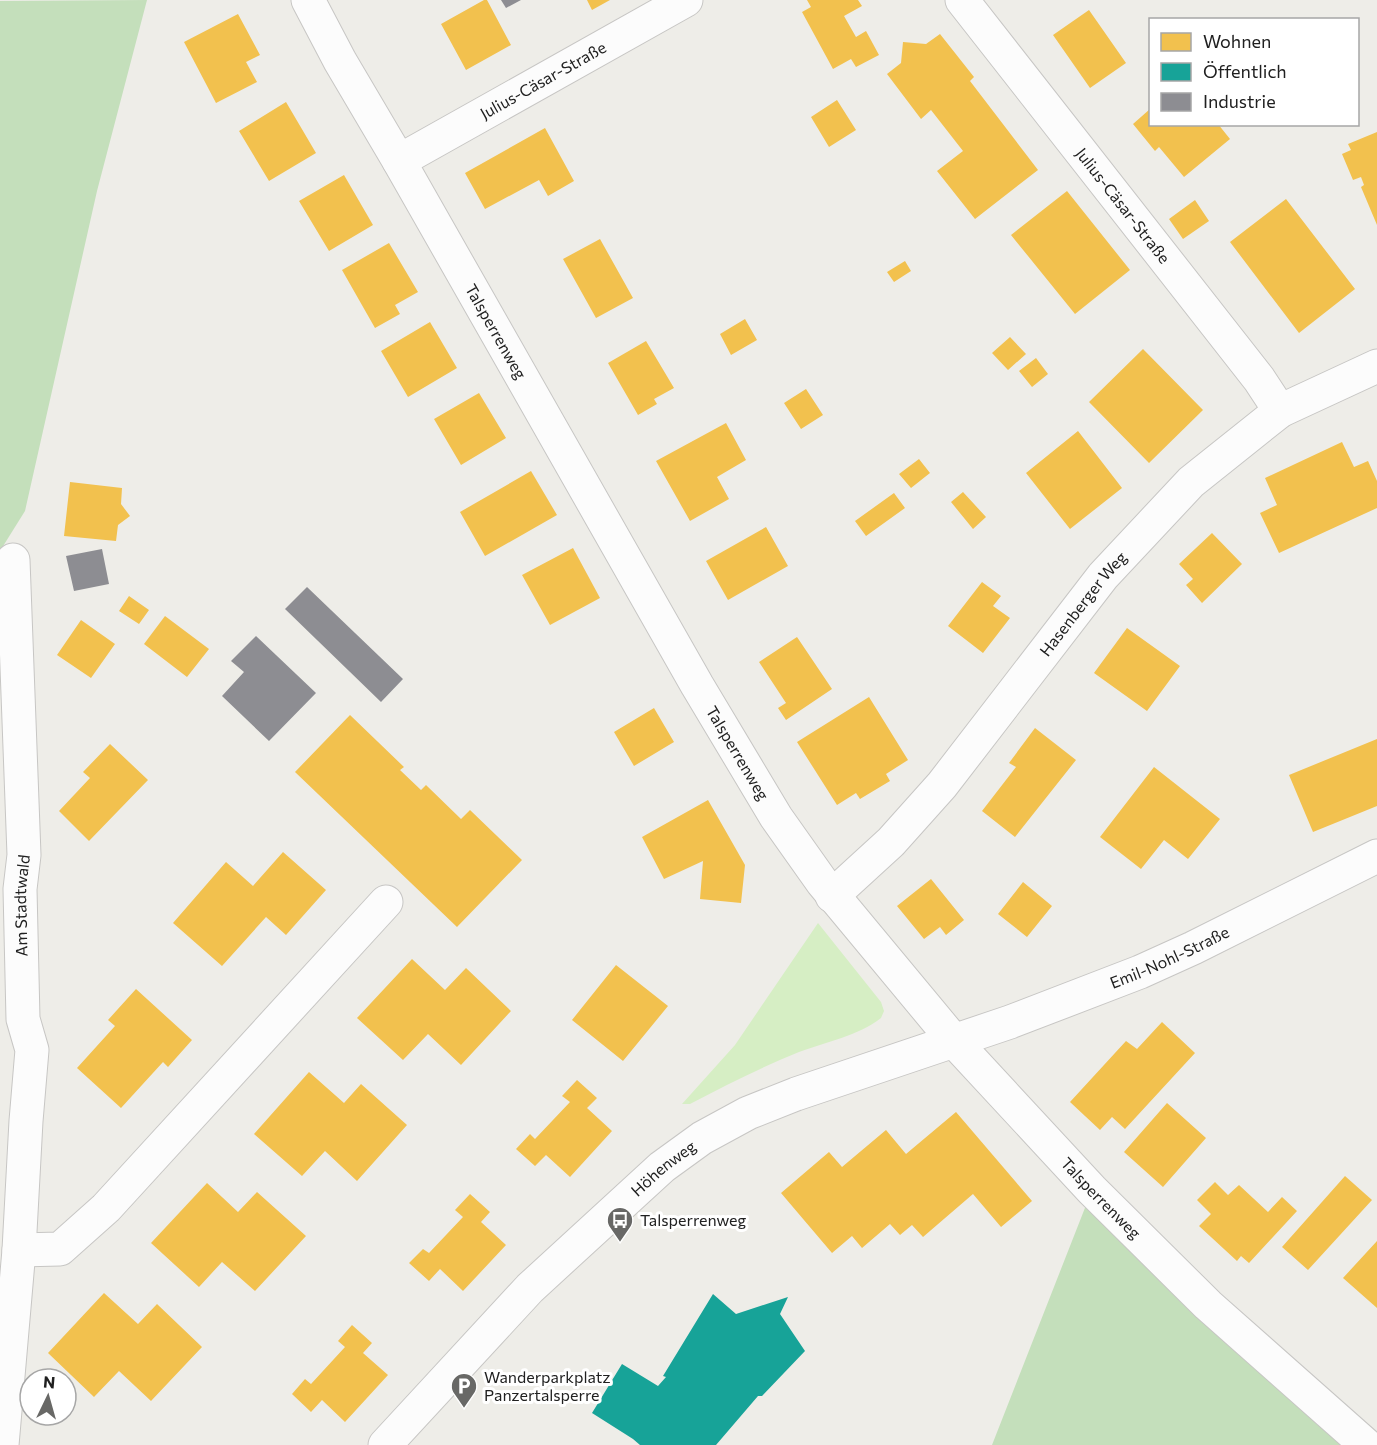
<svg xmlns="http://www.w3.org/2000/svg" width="1377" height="1445" font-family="Commissioner,sans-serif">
  <rect width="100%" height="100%" fill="#eeede8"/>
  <path fill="#d6eec4" d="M818,923l63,79 3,9 -3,7c-23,18 -55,24 -82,34 -37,15 -73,33 -109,52h-8l53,-59z"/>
  <path fill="#c4dfbb" d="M147,0l-50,191 -72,320 -25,40v-550z
    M1092,1190l274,255h-374z"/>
  <path fill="#f2c14e" d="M484,0h3l24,45 -45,25 -25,-46z
    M587,0h23l-18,10z
    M807,0h51l4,6 -18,10 12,21 10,-6 13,24 -23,12 -5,-8 -18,10 -31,-57 9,-5z
    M1089,10l37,53 -36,25 -37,-53z
    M238,14l22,41 -14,7 11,20 -41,21 -32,-61z
    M940,34l34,43 -4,4 68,89 -63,49 -38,-48 26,-20 -32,-41 -10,9 -34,-45 14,-11 2,-21 23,2z
    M837,100l19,30 -27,17 -18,-30z
    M286,102l30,51 -47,28 -30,-50z
    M1150,109v15h68l12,15 -46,38 -25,-30 -4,4 -22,-27z
    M545,128l29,53 -26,15 -9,-16 -54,29 -20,-36z
    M1377,132v93l-16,-38 3,-2 -3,-8 -8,3 -11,-26 9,-4 -3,-6z
    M344,175l29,50 -44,26 -30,-50z
    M1067,191l63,79 -55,44 -64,-79z
    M1286,199l69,90 -56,44 -69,-91z
    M1195,200l14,21 -26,18 -14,-20z
    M600,239l33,59 -37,20 -33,-59z
    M389,243l29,49 -23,13 5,9 -25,14 -33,-58z
    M905,261l6,10 -17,11 -7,-10z
    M745,319l12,21 -26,15 -11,-21z
    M430,322l27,46 -49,29 -27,-46z
    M1010,337l16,17 -18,16 -16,-17z
    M646,341l28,47 -20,11 3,5 -19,11 -30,-52z
    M1143,349l60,61 -54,53 -60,-61z
    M1036,358l12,16 -16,13 -13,-16z
    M806,389l17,26 -22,14 -17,-26z
    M479,393l27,45 -45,27 -27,-46z
    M726,423l20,37 -29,17 12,22 -39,22 -34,-60z
    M1078,431l44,57 -52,41 -44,-56z
    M1342,442l12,25 14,-6 9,20v27l-98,45 -19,-40 17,-8 -12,-27z
    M919,459l11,14 -19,15 -12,-14z
    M531,471l26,44 -72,41 -25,-44z
    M70,482l52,6 -1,16 9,12 -12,9 -2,16 -52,-5z
    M963,492l23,25 -13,12 -22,-27z
    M894,493l11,15 -39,28 -11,-15z
    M766,527l22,39 -60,34 -22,-39z
    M1212,533l30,31 -40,39 -16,-18 7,-6 -14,-15z
    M573,548l27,50 -50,27 -28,-50z
    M982,582l19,14 -8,10 17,12 -27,35 -35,-27z
    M129,596l20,14 -10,14 -20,-13z
    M165,616l44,33 -22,28 -43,-33z
    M81,620l34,24 -24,34 -34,-23z
    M1127,628l53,38 -33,45 -53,-38z
    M797,637l35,52 -46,31 -8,-12 8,-5 -27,-41z
    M869,697l39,63 -22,14 4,7 -30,18 -4,-6 -19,12 -40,-63z
    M654,708l20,34 -40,24 -20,-34z
    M350,715l54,52 -4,3 21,20 5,-5 35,34 9,-9 52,50 -65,67 -162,-155z
    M1035,728l41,32 -61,77 -33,-26 34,-44 -7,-4z
    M1377,739v67l-64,26 -24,-57z
    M110,744l38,36 -59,61 -30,-30 31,-33 -7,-6z
    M1154,767l66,52 -32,40 -24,-19 -23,29 -41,-32z
    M708,800l37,65 -4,38 -41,-4 3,-38 -39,18 -22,-42z
    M283,852l43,38 -40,45 -20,-18 -44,49 -49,-43 53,-61 27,24z
    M931,879l33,41 -18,15 -6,-8 -16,12 -27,-33z
    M1023,882l29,24 -25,31 -29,-23z
    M412,959l33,31 21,-22 45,43 -50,54 -33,-31 -25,26 -46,-42z
    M616,965l52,41 -45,55 -51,-41z
    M136,989l56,51 -24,27 -5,-5 -42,46 -44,-40 38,-42 -7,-6z
    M1162,1022l33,31 -70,76 -13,-12 -12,13 -30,-28 56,-61 11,8z
    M309,1072l35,31 17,-19 46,41 -50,56 -32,-30 -23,25 -48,-42z
    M577,1080l20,18 -10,10 25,23 -42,46 -24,-22 -11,11 -19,-17 14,-15 5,5 35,-37 -8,-6z
    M1167,1103l39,35 -43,49 -39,-35z
    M956,1112l76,89 -31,26 -28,-33 -50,43 -11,-12 -12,10 -10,-11 -28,24 -10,-12 -20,17 -51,-60 48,-41 13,15 44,-37 20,24z
    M1345,1176l27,24 -64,70 -26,-23z
    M1215,1182l13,13 11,-10 29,27 14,-15 15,14 -48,52 -8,-7 -4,5 -38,-35 12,-12 -14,-14z
    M207,1183l31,29 19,-20 49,44 -51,55 -33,-29 -23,25 -48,-44z
    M470,1194l20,18 -9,10 25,23 -43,46 -23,-22 -11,12 -20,-18 14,-14 6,4 34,-36 -8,-7z
    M1377,1241v67l-34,-30z
    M104,1293l34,31 19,-20 45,43 -51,54 -32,-30 -25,26 -46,-44z
    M352,1325l20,18 -9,10 25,22 -43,47 -23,-22 -11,12 -19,-18 13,-15 6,5 34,-37 -7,-6z"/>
  <path fill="#17a398" d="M713,1294l23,20 52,-17 -8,17 25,37 -43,45h-4l-42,49h-76l-7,-6 -41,-26 30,-49 36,22 8,-9 -3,-1z"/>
  <path fill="#8d8d92" d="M501,0h20l-15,8z
    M102,549l7,35 -35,7 -8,-35z
    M307,587l96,92 -22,23 -96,-93z
    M256,636l60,57 -47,48 -47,-45 22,-24 -13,-11z"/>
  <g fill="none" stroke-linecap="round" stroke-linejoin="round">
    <g stroke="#c7c6c4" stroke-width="35">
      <g id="minor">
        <path id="s1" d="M308,0l32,61 59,100 298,524 79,132 46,65 132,159 138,149 116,115 158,140"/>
        <path id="s2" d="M962,0l297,379 21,32"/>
        <path id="s3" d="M399,161l287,-161"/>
        <path id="s4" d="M832,896l59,-54 51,-57 161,-209 88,-94 89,-71 97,-45"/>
        <path d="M19,1250l41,-1 46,-41 280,-306"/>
        <path id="s5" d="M2,1445l17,-195 7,-129 6,-71 -9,-31 -3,-130 4,-34 -11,-295"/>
        <path id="s6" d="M385,1445l145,-157 132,-121 40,-29 46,-25 48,-19 214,-72 130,-50 53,-24 184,-92"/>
      </g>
    </g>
    <use href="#minor" stroke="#fcfcfc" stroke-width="33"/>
  </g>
  <defs>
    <g id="bus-pin" transform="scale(1.35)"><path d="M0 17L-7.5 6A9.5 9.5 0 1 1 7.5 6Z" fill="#686866" stroke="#fff"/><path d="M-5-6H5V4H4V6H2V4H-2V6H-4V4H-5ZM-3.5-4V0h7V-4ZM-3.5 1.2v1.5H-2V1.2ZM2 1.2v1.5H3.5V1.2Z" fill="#fff"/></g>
    <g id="parking-pin" transform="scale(1.35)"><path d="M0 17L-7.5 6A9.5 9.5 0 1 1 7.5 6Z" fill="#686866" stroke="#fff"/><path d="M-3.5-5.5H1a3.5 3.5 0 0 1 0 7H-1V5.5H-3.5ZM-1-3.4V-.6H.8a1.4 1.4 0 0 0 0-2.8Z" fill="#fff"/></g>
  </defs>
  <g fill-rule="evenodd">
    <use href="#bus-pin" x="620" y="1220"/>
    <use href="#parking-pin" x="464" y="1386"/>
  </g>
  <g text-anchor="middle" stroke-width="6" stroke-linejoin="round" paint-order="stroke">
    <g font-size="16" fill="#202020" stroke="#fff">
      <text dy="6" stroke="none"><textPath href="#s3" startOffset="165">Julius-Cäsar-Straße</textPath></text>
      <text dy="6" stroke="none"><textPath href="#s2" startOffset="261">Julius-Cäsar-Straße</textPath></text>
      <text dy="6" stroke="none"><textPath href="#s1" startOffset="381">Talsperrenweg</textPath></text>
      <text dy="6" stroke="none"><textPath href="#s4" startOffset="386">Hasenberger Weg</textPath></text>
      <text dy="6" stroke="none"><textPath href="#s1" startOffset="867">Talsperrenweg</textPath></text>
      <text dy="6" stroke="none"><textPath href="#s5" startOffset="542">Am Stadtwald</textPath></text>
      <text dy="6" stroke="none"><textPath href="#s6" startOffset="944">Emil-Nohl-Straße</textPath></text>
      <text dy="6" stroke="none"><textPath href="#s6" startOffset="393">Höhenweg</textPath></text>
      <text dy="6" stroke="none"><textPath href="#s1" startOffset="1443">Talsperrenweg</textPath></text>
    </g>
    <g font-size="16" fill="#202020" stroke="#fff" text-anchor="start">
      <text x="640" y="1226">Talsperrenweg</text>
      <text x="484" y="1383">Wanderparkplatz<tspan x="484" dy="18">Panzertalsperre</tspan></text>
    </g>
  </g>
  <rect x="1149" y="18" width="210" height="108" fill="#ffffff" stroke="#a6a6a6" stroke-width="1.5"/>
  <rect x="1161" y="33" width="30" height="18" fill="#f2c14e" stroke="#a6a6a6" stroke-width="1.5"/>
  <text x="1203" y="48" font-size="18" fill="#202020">Wohnen</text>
  <rect x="1161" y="63" width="30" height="18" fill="#17a398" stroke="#a6a6a6" stroke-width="1.5"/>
  <text x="1203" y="78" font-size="18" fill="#202020">Öffentlich</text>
  <rect x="1161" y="93" width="30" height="18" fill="#8d8d92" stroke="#a6a6a6" stroke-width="1.5"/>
  <text x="1203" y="108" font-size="18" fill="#202020">Industrie</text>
  <g transform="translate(48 1397) rotate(5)"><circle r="28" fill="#ffffff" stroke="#a6a6a6" stroke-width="1.5"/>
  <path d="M0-4.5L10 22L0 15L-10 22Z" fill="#686866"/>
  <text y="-9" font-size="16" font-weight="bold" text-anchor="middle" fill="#202020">N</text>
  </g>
</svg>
